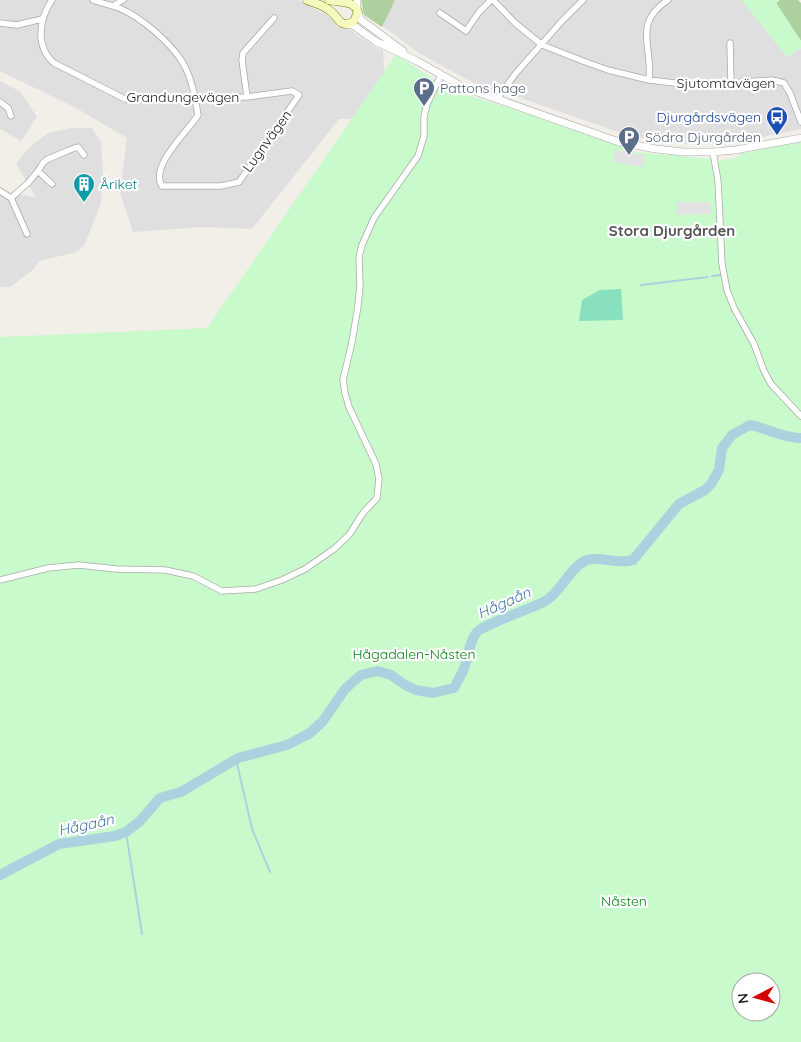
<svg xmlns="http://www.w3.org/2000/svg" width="801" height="1042" font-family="Quicksand,sans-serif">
  <rect width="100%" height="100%" fill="#f2efe9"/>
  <path fill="#e0dfdf" d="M0,0h298l31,16 8,10 14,4 22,16 10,4 2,30 -25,39h-21l-87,110 -50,-2 -69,5 -13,-39 7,-55 -51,-30 -76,-37z
    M395,0h347l45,57 14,-9v81l-64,13 -22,2h-30l-28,-3 -36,-8 -123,-43 -1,1 -7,-1 -26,-12 -45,-25 -38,-28z
    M0,81l21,11 16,25 -16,24 -21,-12z
    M71,128h21l9,14 2,30 -2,31 -16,41 -8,8 -38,9 -5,8 -24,18h-10v-96l36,6 -20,-33 6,-8 11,-12 15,-11z"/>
  <path fill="#add19e" d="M361,0h34l-13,27 -18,-12z
    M780,0h18l3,3v38l-25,-38z"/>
  <path fill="#c8facc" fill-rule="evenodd" d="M742,0h38l-4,3 25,38v7l-14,9z
    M396,55l57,36 57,17 126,44 85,8 16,-2 5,-5 59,-11v900h-801v-705l207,-9zM741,982h30v30h-30z"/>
  <path fill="#88e0be" d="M621,289l2,31 -44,1 3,-21 18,-10z"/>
  <path fill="#e2e2e2" d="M615,150l30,5 -2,12 -30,-5z
    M677,202h33l1,12 -35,1z"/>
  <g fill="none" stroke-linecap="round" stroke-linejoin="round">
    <path stroke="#aad3df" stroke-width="2" d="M712,276l9,-1
      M641,285l67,-8
      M236,759l16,70 18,43
      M126,832l16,102"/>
    <path stroke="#aad3df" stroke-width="10" d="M0,875l59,-31 56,-8 11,-4 14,-11 20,-23 21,-6 57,-34 49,-13 23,-12 13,-12 22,-32 16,-14 17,-4 13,4 14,10 11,5 17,3 21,-5c3,-6 6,-11 9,-17 6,-13 5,-28 14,-39 7,-8 55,-23 70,-32 14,-9 24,-34 40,-40 15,-4 31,5 46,0l46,-56 26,-14 6,-6 8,-14 3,-22 10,-13 18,-10c16,3 36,14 51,13"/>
    <g stroke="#a9a9a9" stroke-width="7">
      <path id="minor" d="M52,0c-13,19 -17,47 2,63l71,36 122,-2 45,-6 7,4 -60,87 -18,4h-59c-13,-20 27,-56 36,-71 -3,-18 -6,-36 -15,-52 -13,-21 -42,-46 -64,-55 -9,-3 -18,-5 -26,-8
        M493,0l22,23 27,22 41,16 25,9 41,10 34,4 48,-1 41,-3 12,3 6,10 11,29
        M113,6l10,-6
        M440,13l26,18 13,-19 12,-12
        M0,23l17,2 25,-6
        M730,43l1,40
        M649,80c4,-35 -17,-56 19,-80
        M247,97l-5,-37 1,-7 31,-35
        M497,99l19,-26 46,-52 21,-21
        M0,102l8,6 3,8
        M713,152l5,29 4,83 5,26 7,18 20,36 10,27 7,13 30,32
        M38,171c3,-4 4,-8 8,-11 2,-1 30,-13 32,-13l6,8
        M0,191l11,7 16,36
        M11,198l17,-15 10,-12 14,13
        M0,580l48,-12 31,-3 37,4 49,1 28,6 29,15 34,-2 26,-9 23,-11 29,-20 15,-14 14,-22 14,-15 2,-19 -3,-15 -27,-57 -4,-14 -2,-13 9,-38 6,-36 2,-21 -1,-28 3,-12 12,-27 44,-62 6,-20v-19l3,-13 14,-29"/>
    </g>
    <g stroke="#a9a9a9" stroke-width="8">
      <path id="tertiary" d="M357,8v-8
        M358,12l2,7 43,32
        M347,24l6,1 22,16 42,20 46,26 156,55 37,7 27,3h30l22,-2 66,-12"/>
    </g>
    <g stroke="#707d05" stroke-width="9">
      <path id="secondary" d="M307,0c7,3 16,5 22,10 10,6 10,20 25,11l4,-9c-4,-12 -17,-9 -29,-12"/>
    </g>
    <use href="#minor" stroke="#fff" stroke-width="5.5"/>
    <use href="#tertiary" stroke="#fff" stroke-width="7"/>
    <use href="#secondary" stroke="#f7fabf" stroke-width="8"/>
  </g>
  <defs>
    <g id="parking-pin" transform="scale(1.125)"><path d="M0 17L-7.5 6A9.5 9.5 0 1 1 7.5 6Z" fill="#5c6f8a" stroke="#fff"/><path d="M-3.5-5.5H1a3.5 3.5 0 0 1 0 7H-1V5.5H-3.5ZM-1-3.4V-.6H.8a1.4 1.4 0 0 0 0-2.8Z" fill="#fff"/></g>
    <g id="bus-pin" transform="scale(1.125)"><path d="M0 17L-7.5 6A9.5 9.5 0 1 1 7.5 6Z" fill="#1a4fb4" stroke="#fff"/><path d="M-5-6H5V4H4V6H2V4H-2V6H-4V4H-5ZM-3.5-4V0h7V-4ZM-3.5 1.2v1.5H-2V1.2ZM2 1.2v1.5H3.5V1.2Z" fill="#fff"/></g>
    <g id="building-pin" transform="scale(1.125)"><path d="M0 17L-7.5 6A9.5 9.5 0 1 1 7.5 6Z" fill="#0f9aa8" stroke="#fff"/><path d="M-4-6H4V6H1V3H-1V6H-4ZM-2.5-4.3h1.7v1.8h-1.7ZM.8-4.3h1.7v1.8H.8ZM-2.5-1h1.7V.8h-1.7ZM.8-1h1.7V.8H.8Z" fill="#fff"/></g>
  </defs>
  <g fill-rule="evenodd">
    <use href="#parking-pin" x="424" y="88"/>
    <use href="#bus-pin" x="777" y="117"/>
    <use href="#parking-pin" x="629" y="137"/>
    <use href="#building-pin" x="84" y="184"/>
  </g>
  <g text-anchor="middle" stroke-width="4.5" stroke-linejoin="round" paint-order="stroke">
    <g font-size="14" fill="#222" stroke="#fff">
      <text x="726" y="88">Sjutomtavägen</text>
      <text x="183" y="102">Grandungevägen</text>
      <text transform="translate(267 141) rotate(-54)" y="5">Lugnvägen</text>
    </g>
    <g font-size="14" fill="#4e5e75" stroke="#fff" text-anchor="start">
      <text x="440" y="93">Pattons hage</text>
      <text x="645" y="142">Södra Djurgården</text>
    </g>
    <g font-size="14" fill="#164399" stroke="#fff" text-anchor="end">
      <text x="761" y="122">Djurgårdsvägen</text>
    </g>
    <g font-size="14" fill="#0d838f" stroke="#fff" text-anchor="start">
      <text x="100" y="189">Åriket</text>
    </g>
    <g font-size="14" fill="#0c8416" stroke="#fff">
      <text x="414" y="659">Hågadalen-Nåsten</text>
      <text x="624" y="906">Nåsten</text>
    </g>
    <g font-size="15" font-weight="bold" fill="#555" stroke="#fff">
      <text x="672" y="236">Stora Djurgården</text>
    </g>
    <g font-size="15" font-style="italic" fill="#4a7aab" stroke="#fff">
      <text transform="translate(504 603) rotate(-24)" y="5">Hågaån</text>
      <text transform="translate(86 825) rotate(-12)" y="5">Hågaån</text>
    </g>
  </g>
  <g transform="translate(756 997) rotate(264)"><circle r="24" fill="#ffffff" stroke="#a7a7a7"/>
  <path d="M0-4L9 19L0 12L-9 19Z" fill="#d40000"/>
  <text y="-8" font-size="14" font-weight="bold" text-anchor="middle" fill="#222222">N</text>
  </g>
</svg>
